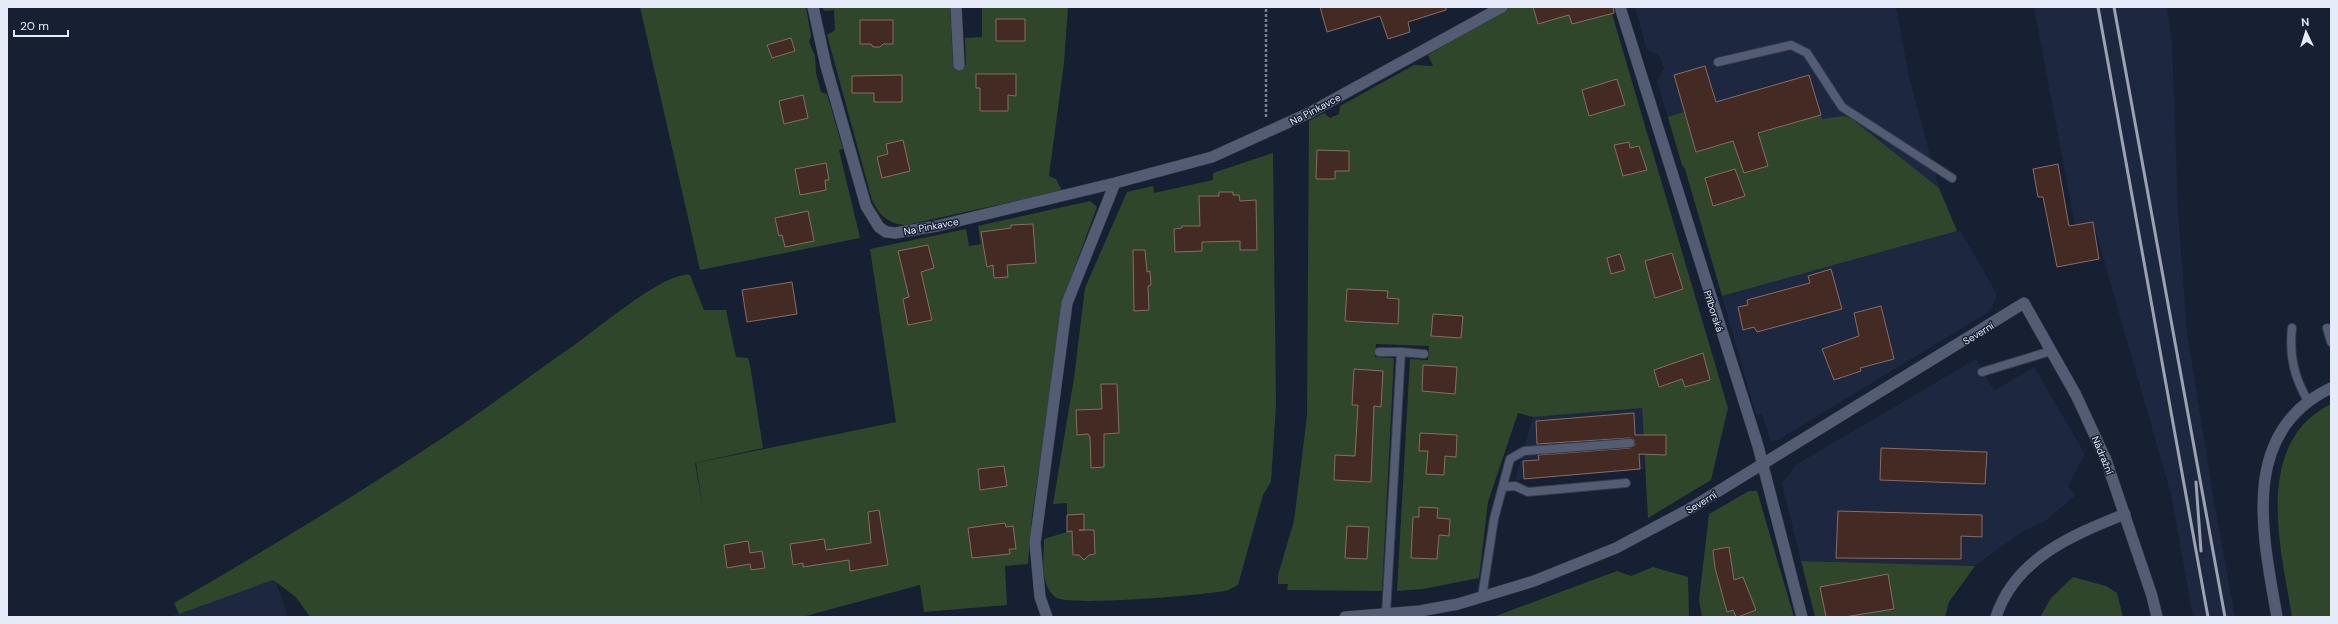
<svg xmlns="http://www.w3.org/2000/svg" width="2338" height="624" font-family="'DM Sans',sans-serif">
  <rect width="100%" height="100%" fill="#171f32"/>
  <path fill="#1d2740" d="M1635,7h261l13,70 30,111 -76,-58 -181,35 -25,-84 7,-13 -5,-13 -12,-5z
    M2034,7h133l5,37 6,167 9,121 27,170 21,115h-42l-22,-123 -78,-272 -18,3z
    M1957,231l4,1 36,62 -4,12 -6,7 -209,127 -7,2 -9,-28 -6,1 -34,-119z
    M1976,359l18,32 40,-24 51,87 -17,32 8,9 -32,27 -22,10 -47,34 -174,-5 -19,-78 15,-19z
    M1642,407l2,62 -129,11 18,-63z
    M273,580l3,2 12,35h-119z"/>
  <path fill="#2f462b" d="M640,7h166l5,29 -2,6 6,14 1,17 5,19 6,2 16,55 -4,1 21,88 -160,32z
    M821,7h129l3,58h13l-1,-27 17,-1v-29l-18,-1h104l-4,56 -15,113 7,3 6,12 -156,34c-18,-1 -26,-9 -34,-25l-45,-165 8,-5 -1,-20 -9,1z
    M1509,7h101l118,401 -17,72 -63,38 -6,-110 -109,9 -15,-4 -30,89 -9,76 -56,11 -26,2 13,-232 18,1 1,-14 -53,-2 -1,13 19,1 -12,233 -95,-1 1,-6h-10v-9l16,-54 13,-105 2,-295 15,-8 6,5 9,-4 1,-8 74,-41 19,1 -5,-11z
    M1684,112l12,40 125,-37 1,4 22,-3 8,3 87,69 18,43 -235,65 -37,-127 -3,-4 -14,-48z
    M1273,153l3,252 -5,77 -8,13 -25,90c-4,2 -9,5 -13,6 -22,4 -159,16 -170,6 -16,-14 -11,-39 -11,-58l23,-7v-29l-14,1 21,-126 11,-90 42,-96 26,-6 1,7 59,-13v-7z
    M1090,201l7,6 -32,87 -33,222 -4,48 -23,2 2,39 -83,7 -4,-27 -118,32h-492l-14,-20 -23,-17 -94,34 -5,-11c85,-49 168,-99 250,-153 51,-33 100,-70 149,-104 23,-16 93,-76 117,-71l14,35h22l10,47 12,1 2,7 13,83 -68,15 8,46 -7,-46 200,-41 -26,-173 96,-20 3,17 12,-2 -3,-18z
    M2331,404v213h-39c-11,-68 -40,-174 39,-213z
    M1749,491h8l37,126h-92l-3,-17 10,-86z
    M1801,561l174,5 -26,36 -4,15h-130z
    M1653,567l35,10 1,40h-196l124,-46 14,5z
    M2073,577l33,9 11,7 6,24h-83l11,-19z"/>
  <path fill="#432b24" stroke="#886c63" d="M1320,7h126v3l-38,12 2,10 -22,7 -8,-23 -53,16z
    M1533,7h80l1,6 -42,11 -3,-9 -31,9z
    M996,19h29v22h-29z
    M860,20h33v24h-10l-3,3h-7l-2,-3h-11z
    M791,38l4,13 -23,7 -5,-13z
    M1705,66l11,36 93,-27 12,40 -63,18 10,33 -24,7 -11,-32 -37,11 -22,-77z
    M976,74h40v22l-8,-1v16h-28v-23h-4z
    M902,75v27h-28v-9h-22v-17z
    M1617,79l8,26 -36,11 -7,-26z
    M803,95l5,23 -24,6 -5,-23z
    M903,140l7,31 -28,7 -5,-21 11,-3 -2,-10z
    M1629,142l1,6 9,-2 8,24 -24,6 -9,-31z
    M1317,150l32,1v20h-14v8h-19z
    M826,163l3,17h-4l1,10 -26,5 -5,-26z
    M2058,164l11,62 24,-4 6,37 -42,8 -14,-70h-5l-5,-28z
    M1735,169l10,27 -32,10 -8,-28z
    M1219,192h14v3h6l1,6 16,-1 1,50h-17v-9l-38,1v9l-27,1 -1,-23 8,-1v-2h18l-1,-30h20z
    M808,211l6,30 -29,6 -3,-12 -3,1 -4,-18z
    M1033,224l3,39 -29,2 1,12 -14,1 -1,-13 -6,2 -6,-35 30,-4v-3z
    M928,245l6,23 -13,4 11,48 -24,5 -5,-26 6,-2 -11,-46z
    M1133,250h12l2,22 3,-1 1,14 -3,1 1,24 -15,1z
    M1672,253l11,36 -28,9 -10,-37z
    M1620,254l5,16 -14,4 -4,-16z
    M1831,269l11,40 -85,23 -3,-5 -11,3 -5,-23 10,-2 -1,-5 63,-17 -2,-7z
    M792,282l5,32 -50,8 -5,-32z
    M1347,289l41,2 -1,7 12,1 -1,25 -53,-3z
    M1881,306l13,53 -34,9 1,3 -27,9 -12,-31 37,-13 -5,-23z
    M1433,314l30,2 -2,22 -30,-2z
    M1703,353l7,27 -25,7 -3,-8 -23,8 -5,-17z
    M1423,365l34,2 -2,27 -33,-3z
    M1354,369l29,2 -2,36 -7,-1 -3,76 -37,-2 1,-25 20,1 3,-51h-6z
    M1101,384h16l2,49 -15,1v33l-13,1 -1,-31 -2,-3 -11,1 -1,-25 26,-1z
    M1634,413l1,22h31v20l-27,-1 1,15 -116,10 -1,-18 16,-1 -1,-5 92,-7 5,-3 -1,-5 -4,-2 -93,6 -1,-23z
    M1420,433l37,2 -1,22 -11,-1 -1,19 -18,-1 2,-23h-9z
    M1881,448l106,4 -2,32 -105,-4z
    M1004,466l3,20 -27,4 -2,-21z
    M1419,507l19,1 -1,10 13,1 -1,17 -10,-1 -2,24 -26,-1 2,-41h6z
    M879,510l9,55 -38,6 -1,-11 -46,7v-4l-10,2 -3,-21 34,-5 2,11 45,-7 -3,-31z
    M1838,511l144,4v22l-21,-1v23l-125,-1z
    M1084,514v16h-5h15l1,24 -6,1 -5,5 -5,-5h-6l-1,-24 -5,1v-17z
    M1005,523l1,4 7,-1 3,23h-7l1,5 -38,4 -4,-30z
    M1347,526l22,1 -2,32 -22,-1z
    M748,541l2,12 12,-2 3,17 -14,2 -1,-6 -23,4 -3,-23z
    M1729,547l5,33 9,-3 13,33 -18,7h-2l-3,-7 -6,2 -12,-44 -2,-18z
    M1888,574l6,35 -50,8h-18l-6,-30z"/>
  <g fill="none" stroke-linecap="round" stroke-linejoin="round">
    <g stroke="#363a4a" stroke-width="10">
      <path id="service" d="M1718,62l73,-17 16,8 35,54 110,71
        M2292,328c-3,28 2,49 16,73
        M2327,328l4,14
        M1379,352h22
        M1982,372l69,-21
        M1503,487l12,-1 13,6 98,-9
        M1482,597l12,-78 16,-60 14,-8 106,-8
        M1386,614l15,-262 23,2"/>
    </g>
    <g stroke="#363a4a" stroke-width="12">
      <path id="minor" d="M813,7l13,59 40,140 13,21 7,5 9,1 42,-7 178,-43 97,-26 97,-44 193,-106
        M956,7l3,58
        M1620,7l138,439 44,171
        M1047,617l-7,-20 -5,-54 32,-240 48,-120
        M1345,617l75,-6 38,-7 76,-23 82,-33 75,-40 333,-205 52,92 30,65 46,136 5,21"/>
    </g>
    <g stroke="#363a4a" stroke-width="12">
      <path id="secondary" d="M1996,617c19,-59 77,-82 129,-103
        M2277,617c-14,-81 -39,-185 54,-229"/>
    </g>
    <path stroke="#777e8e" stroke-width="2.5" stroke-dasharray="3 2" stroke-linecap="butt" d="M1266,117v-110"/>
    <use href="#service" stroke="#535c73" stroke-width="8"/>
    <use href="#minor" stroke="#535c73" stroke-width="11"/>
    <use href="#secondary" stroke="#535c73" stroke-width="11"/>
    <path stroke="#9ca2b1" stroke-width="3" d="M2098,7l110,610
      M2114,7l111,610
      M2196,482l5,69"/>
  </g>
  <g text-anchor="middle" stroke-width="3" stroke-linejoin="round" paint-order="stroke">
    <g font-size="10" fill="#e5ebf8" stroke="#171f32">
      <text transform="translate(1315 109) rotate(-28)" y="4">Na Pinkavce</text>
      <text transform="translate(931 226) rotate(-11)" y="4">Na Pinkavce</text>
      <text transform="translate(1714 311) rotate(72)" y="4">Příborská</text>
      <text transform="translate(1978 333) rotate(-32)" y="4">Severní</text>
      <text transform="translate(2103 455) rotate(67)" y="4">Nádražní</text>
      <text transform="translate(1701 502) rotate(-31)" y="4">Severní</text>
    </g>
  </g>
  <rect width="2338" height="624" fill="none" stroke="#e5ebf8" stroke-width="16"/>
  <g transform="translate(2306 32) rotate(356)" stroke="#171f32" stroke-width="3" paint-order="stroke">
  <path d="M0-3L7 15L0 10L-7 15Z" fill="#e5ebf8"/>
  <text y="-6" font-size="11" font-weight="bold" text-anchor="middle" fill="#e5ebf8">N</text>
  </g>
  <path d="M14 30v6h54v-6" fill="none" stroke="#e5ebf8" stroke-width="2"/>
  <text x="20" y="30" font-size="12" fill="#e5ebf8" stroke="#171f32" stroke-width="3" paint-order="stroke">20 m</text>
</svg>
